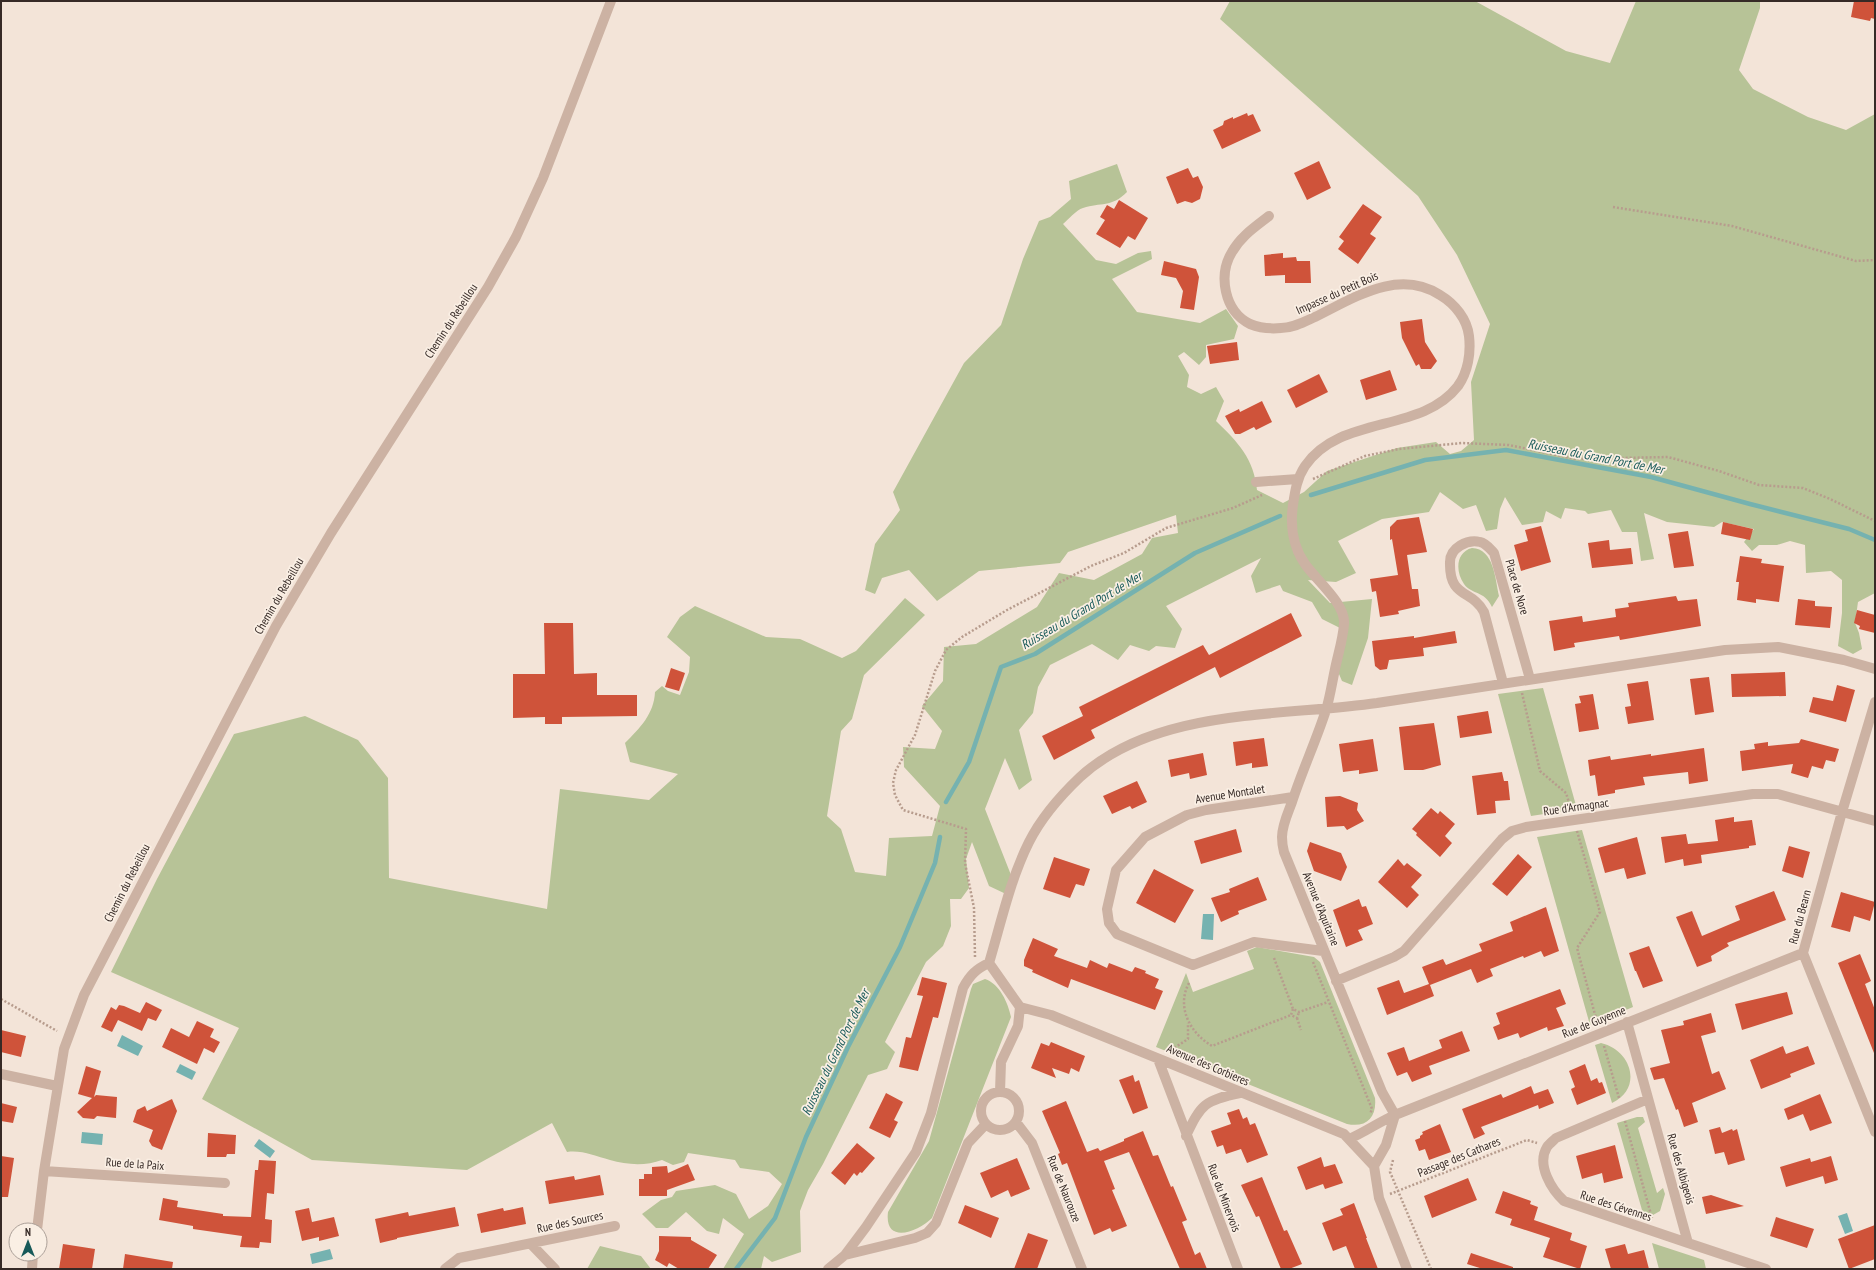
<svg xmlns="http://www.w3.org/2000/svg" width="1876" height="1270" font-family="'PT Sans Narrow',sans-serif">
  <rect width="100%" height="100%" fill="#f3e4d8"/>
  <path fill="#b7c397" d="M1230,1h245l91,50 44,12 26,-62h124v7l-21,62 14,19 55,28 38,13 29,-16v479l-17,9 -3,21 4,10 3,16 -9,5 -15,-8 4,-33v-33l-11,-9 -25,2 -1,-28 -15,-4 -13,4h-18l-7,6 -8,-9 10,-13 -32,-7 -8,5 -47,-5 -23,-9 10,46 -13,2 -4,-29h-15l-11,-22 -23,4 -3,-3 -20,-3 -4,11 -15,-8 -3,11 -21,3 -17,-28 -5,12 -3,20 -11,2 -10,-26 -13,4 -23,-17 -11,20 -47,7 -44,22 18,32 -20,9 -28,-2 22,23 42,-4 -4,39 -16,47 -10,-4 -9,-21 7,-32 -18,-9 -10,-17 -29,-11 -3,-6 -24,8 -5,-17 10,-18 -95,48 16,23 -7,19 -19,-2 -7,5 -19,-6 -12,15 -26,-16 -42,21 -12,22 -5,26 -14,17 13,50 -13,10 -14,-32 -20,51 26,66 -5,19 -17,-8 -17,-44 -6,17 3,29 -8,11h-11l1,27 -8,20 -17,16 -41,80 10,10 -8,17 -19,6 -45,89 -15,26 -8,21 1,41 -29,10 -8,-6 -3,13h-38l21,-35 -21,-16 -4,16 -12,-3 -21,-19 -18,16h-12l-14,-14 19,-14 11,-3 4,-6 39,-6 21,9 13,25 19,-13 14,-22 -13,-12 -29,-4 -5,-8 -47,-7 -4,9 -11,3 -11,-5c-16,6 -35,5 -52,0 -15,-4 -28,-10 -43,-8l-15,-29 -85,47 -155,-10 -110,-61 37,-71 -128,-56 46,-93 77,-145 71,-18 53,24 30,38 1,100 158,31 13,-120 89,11 29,-26 -48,-12 -5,-19c15,-15 29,-29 30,-51l7,-6 6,5 12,4 9,-23 1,-15 -23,-20 13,-20 15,-11 71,31 34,2 42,19 14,-7 49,-53 20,17 -61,60 -12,44 -11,12 -14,85 14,13 14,43 31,4 3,-38 43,-2 8,-30 -36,-39 -1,-20 32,2 7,-18 -20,-25 21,-25 1,-34 32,-3 61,-37 22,-34 35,7 48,-26 10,-16 26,-5 -2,-18 -108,37 -8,11 -81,8 -42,30 -28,-31 -27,8 -7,16 -10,-4 10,-46 25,-34 -7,-18 71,-129 37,-38 22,-66 16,-38 11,-4 21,-18 -2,-18 48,-17 10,28c-16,16 -26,10 -44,16 -7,2 -15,12 -20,16l33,36 20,4 22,-11 13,-2 1,8 -40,20 25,33 63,11 26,-14 12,17 -4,13 -28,6v12l-7,8 -15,-13 -6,4 11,19 -2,12 14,7 15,-7 8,14 -8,20c22,21 38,38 41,69l26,13 21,-11 23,-21 70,-23 39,-6 14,12 11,-3 13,-11 -3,-58 19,-58 -33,-69 -39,-59 -198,-177z
    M1472,548c22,1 23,30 27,48l-7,11c-8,-17 -20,-12 -28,-23 -9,-13 -8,-32 8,-36z
    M1543,688l34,121 -46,7 -33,-122z
    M1582,830l51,177 -43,18 -53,-188z
    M1257,947l57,10 6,5 55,136c2,20 -9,30 -28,26l-191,-77 30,-74 7,19 61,-23 -7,-18z
    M985,979c15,5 23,24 26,38l-79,201c-14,14 -48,27 -44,-6l41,-71 42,-152 2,-5z
    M1601,1043c31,7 42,46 11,60l-17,-58z
    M1637,1117h6l2,5 -7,6 19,65 6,-5 2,6 -5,17 -7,4 -9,2 -27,-94z
    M1652,1243l52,17 2,9h-47z
    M600,1246l41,10 10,13h-64z"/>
  <path fill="#75b2b0" d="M1203,914h11l-1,26 -12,-1z
    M122,1035l21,11 -5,10 -21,-10z
    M180,1064l16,8 -4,8 -16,-8z
    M82,1132l21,2 -1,11 -21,-2z
    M259,1139l16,12 -5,7 -16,-12z
    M1847,1213l6,18 -8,3 -7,-18z
    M330,1249l3,10 -21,5 -2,-10z"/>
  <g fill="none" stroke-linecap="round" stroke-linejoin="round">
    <path stroke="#75b2b0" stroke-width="4.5" d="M1311,495l114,-35 81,-10 145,27 99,27 99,25 26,11
      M946,802l23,-40 32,-95 34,-13 160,-101 85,-37
      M736,1269l39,-51 31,-81 42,-90 52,-100 35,-84 5,-26"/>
  </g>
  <path fill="#cf533a" d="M1854,1h21v18l-4,-1 -1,3 -19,-4z
    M1247,113l1,3 5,-2 8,17 -39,18 -9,-19 10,-5 1,-4 9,-4v2z
    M1319,161l12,27 -24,12 -13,-27z
    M1188,168l5,10 5,-2 5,11 -3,12 -8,4 -7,-2 -8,3 -11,-27z
    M1119,200l29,18 -13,22 -7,-4 -8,12 -24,-14 9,-14 -5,-3 7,-12 7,4z
    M1363,204l19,13 -12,17 6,4 -18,26 -20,-15 6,-8 -5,-4z
    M1283,253v5l13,-1 1,4h13l1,22h-26v-8l-20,1 -1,-21z
    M1164,261l32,8 3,8 -5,33 -14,-2 3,-17 -7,-13 -15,-3z
    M1422,319l3,23 12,19 -6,8h-10l-2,-5 -3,2 -14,-28 -2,-16z
    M1237,342l2,18 -29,4 -3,-18z
    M1390,370l7,20 -31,10 -6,-20z
    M1319,374l9,18 -32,16 -9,-18z
    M1262,401l10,21 -16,8 -2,-3 -14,7h-5l-10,-18 14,-7 1,3z
    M1419,517l8,35 -20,3 5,34h6l2,17 -22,5 1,3 -19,3 -4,-26 -4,1 -2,-13 28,-4 -6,-36 -2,1v-13l7,-7z
    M1723,522l30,7 -3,11 -29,-6z
    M1541,526l10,36 -30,9 -7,-26 14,-4 -3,-11z
    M1688,531l6,35 -20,2 -6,-34z
    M1609,540l1,10 21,-2 2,16 -41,4 -4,-25z
    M1740,556l22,3 -1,4 23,3 -5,36 -23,-3v4l-19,-3 2,-18h-3z
    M1676,596l2,5 19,-2 4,27 -81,14 -1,-4 -45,7 1,4 -21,4 -5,-30 33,-5 1,6 33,-5 -1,-8 14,-2 -1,-4z
    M1798,599l17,2v5l17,1 -2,21 -35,-3z
    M1857,610l18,5v18l-16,-4 1,-3 -6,-3z
    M1291,613l11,23 -82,42 -5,-11 -124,63 4,8 -41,22 -12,-24 41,-20 -4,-9 124,-62 6,10z
    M544,623h29l1,51 23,-1v22h40v21l-75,1v7h-17v-7l-32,1v-44h32z
    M1455,631l2,12 -34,5 1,8 -35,4 -2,9 -7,1 -5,-4 -3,-25 42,-5v2z
    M671,668l14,5 -6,18 -14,-4z
    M1785,672l1,24 -54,1 -1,-23z
    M1709,677l5,35 -19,3 -5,-36z
    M1648,681l6,39 -26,4 -3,-17 6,-1 -4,-22z
    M1837,685l18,5 -9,32 -37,-10 4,-15 20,4z
    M1593,694l6,35 -20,3 -4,-28 6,-1 -2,-7z
    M1488,711l4,22 -32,5 -3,-22z
    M1434,723l7,42 -18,5h-19l-5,-43z
    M1264,738l4,28 -16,2v-5l-16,3 -3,-24z
    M1373,739l5,32 -19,3v-4l-16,2 -4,-28z
    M1801,739l38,10 -4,13 -9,-2 -3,9 -11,-3 -4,12 -17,-5 2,-9 -51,7 -2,-20 15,-2 -1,-5 14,-2v4l31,-3z
    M1704,748l4,33 -19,3 -1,-12 -45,5 2,8 -30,5v3l-17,3 -3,-21 -5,1 -2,-16 22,-4 1,4 40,-6v2z
    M1203,753l4,22 -17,4 -1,-6 -18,4 -3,-17z
    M1502,772l2,9h4l2,19 -15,1 1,12 -19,2 -5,-39z
    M1137,781l10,21 -15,7 -2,-3 -18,8 -9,-18z
    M1340,796l18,7 -1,7 7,11 -17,9 -3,-4 -17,1 -2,-30z
    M1431,808l7,6 2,-3 15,13 -10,12 7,7 -12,14 -24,-22 1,-2 -5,-4z
    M1734,817v5l18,-2 4,25 -7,1v2l-48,7 1,8 -18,3 -1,-7 -18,4 -4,-26 25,-3 2,10 30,-3 -3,-21z
    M1236,829l6,23 -41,12 -7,-23z
    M1637,837l9,37 -19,5 -3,-11 -19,5 -7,-25z
    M1310,842l31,11 6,14 -6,14 -27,-10 -7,-20z
    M1789,846l21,6 -7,26 -21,-7z
    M1518,854l14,13 -25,29 -15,-12z
    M1054,857l36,12 -6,17 -8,-2 -6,14 -27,-9z
    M1398,859l6,7 3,-3 15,12 -11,12 8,8 -12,13 -29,-26z
    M1154,869l40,21 -19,33 -39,-20z
    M1258,877l9,23 -29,11 1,3 -18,8 -10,-24 19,-6 -1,-3z
    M1774,891l12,29 -59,23 2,3 -18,10 1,5 -15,6 -21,-50 16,-6 10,25 38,-16 -5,-14z
    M1841,892l34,10 -5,19 -16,-5 -4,16 -19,-5z
    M1359,899l3,8 4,-1 7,18 -15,6 5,10 -17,7 -13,-37z
    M1546,907l13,44 -15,6 -3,-6 -17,7 -1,-2 -33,13 3,7 -16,7 -6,-14 -41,16 4,11 -47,19 -10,-27 22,-8 5,13 25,-9 -7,-17 21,-8 3,6 36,-14 -3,-7 34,-13 -3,-9z
    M1033,938l25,11 -4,7 33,12 3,-8 17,8 2,-5 23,9 3,-5 11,4 -1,2 14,6 -4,9 8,3 -8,19 -84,-31 -3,9 -36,-16 1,-2 -9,-4v-6z
    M1649,946l14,35 -20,7 -7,-17h-1l-6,-18z
    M1860,954l11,27 -6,3 10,26 -1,43 -36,-90z
    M922,977l25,6 -9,35 -5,-1 -15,54 -19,-4 7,-30 5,1 12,-42 -6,-1z
    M1560,989l6,15 -10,4 8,18 -16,5 -1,-4 -27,11 -2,-5 -20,7 -5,-13 7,-3 -4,-11z
    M1787,992l6,22 -51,16 -7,-26z
    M146,1002l16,8 -6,11 -8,-3 -6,13 -24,-11 -6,12 -11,-5 10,-20 5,3 3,-5 5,1 16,7z
    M1711,1013l5,19 -15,4 11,38 7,-3 7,18 -34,14 6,19 -14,5 -6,-18 -2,1 -12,-32 -10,2 -4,-12 20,-5 -9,-33 23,-5 -1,-4z
    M197,1021l17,8 -4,8 10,5 -6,11 -10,-5 -7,16 -35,-17 9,-19 18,9z
    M1,1030l25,6 -5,21 -20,-5z
    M1462,1031l8,20 -41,15 3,8 -20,8 -5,-10 -10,4 -10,-23 17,-6 5,14 33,-13 -3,-8z
    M1051,1042l34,14 -6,16 -8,-4 -2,6 -17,-6 4,10 -25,-10 10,-25 8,3z
    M1783,1046l3,8 22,-8 7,18 -25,10 1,3 -30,12 -11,-29z
    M1585,1064l6,17 6,-3 2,5 3,-1 4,11 -29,12 -6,-16 4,-2 -6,-16z
    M86,1066l15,5 -7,26 2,-2 21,2 -1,21 -19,-2 -3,3 -11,-1 -6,-6 15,-14 -14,-4z
    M1133,1075l2,7 4,-2 9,28 -15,6 -14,-34z
    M1531,1086l3,8 14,-5 6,14 -15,6 -1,-4 -57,22 4,7 -11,5 -12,-30 39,-15 2,4z
    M886,1093l17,9 -9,18 4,2 -8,16 -21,-10z
    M1820,1094l12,29 -22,8 -7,-17 -15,6 -4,-11z
    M172,1099l5,12 -15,39 -10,-4 -3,-5 4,-11 -20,-8 4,-12 8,-4 2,5z
    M1066,1101l21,51 11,-4 2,3 24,-10v-2l19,-8 10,25 5,-1 13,32 2,-1 14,34 -5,2 13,33 5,-3 7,17h-27l-51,-117 -25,9 11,28 -3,1 15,36 -15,6 -2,-4 -16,7 -27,-72 -5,2 -4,-11 2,-1 -18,-42z
    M1,1103l16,4 -4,16 -12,-2z
    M1239,1109l4,10 4,-2 3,8 5,-2 13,32 -21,8 -6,-14 -15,5 -3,-9 -6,2 -6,-16 20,-7 -4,-11z
    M1440,1124l11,28 -22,8 -4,-11 -6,2 -4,-11 5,-2v-2l3,-2 -1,-2z
    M1720,1127l2,6 10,-4 1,2 4,-2 8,31 -17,5 -4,-13 -9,2 -6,-24z
    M208,1133l28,2 -1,19h-8l-1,3h-19z
    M857,1143l18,15 -13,15 -2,-1 -3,4 -3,-3 -9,12 -14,-12z
    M1615,1145l8,33 -19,5 -2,-10 -20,6 -6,-23z
    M1,1156l13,2 -6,39h-7z
    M1831,1156l7,24 -13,4 -2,-8 -37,11 -6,-20 30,-9 1,4z
    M1321,1157l3,10 11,-3 8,19 -18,6 -2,-5 -17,6 -9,-23z
    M1017,1158l13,31 -19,8 -3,-7 -17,8 -11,-25z
    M259,1160l17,1 -2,33 -7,-1 -2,26 7,1 -1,23 -11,-1 -1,6 -19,-1 2,-11 -49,-7v-3l-34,-6 4,-22 15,3 -1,6 46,7v2l28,1 4,-47h3z
    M688,1164l7,16 -28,10v6h-28v-17h5v-5h8v-7l15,-1 1,7z
    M600,1175l4,20 -55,9 -4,-23 29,-5 1,4z
    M1262,1177l22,54 3,-1 15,34 -13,5h-8l-22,-53 -3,1 -15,-32z
    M1468,1178l9,22 -45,18 -8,-22z
    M1503,1191l28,10 -1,3 8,3 -4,13 38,13 -2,7 17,6 -7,23 -37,-12 7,-19 -40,-13 2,-6 -17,-6z
    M1711,1195l33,11 -38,8 -4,-17z
    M1354,1203l13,35h-1l12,31h-23l-9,-23 -13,5 -11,-28 21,-8 -3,-6z
    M965,1205l34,13 -8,20 -33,-15z
    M455,1207l4,19 -62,12v1l-17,4 -5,-24 33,-7 1,4z
    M523,1207l3,17 -45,9 -4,-19 26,-6 1,3z
    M309,1208l3,14 22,-5 5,19 -20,5v-4l-17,4 -7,-30z
    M1776,1217l38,12 -7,19 -37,-12z
    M1875,1225v34l-26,10 -11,-30z
    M1028,1233l20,7 -11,29h-23z
    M659,1236l32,1v3l26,15 -9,14h-29l-10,-6 -2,4 -12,-7 4,-9z
    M63,1244l32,5 -3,20h-33z
    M1625,1244l3,10 16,-4 5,19h-38l-6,-20z
    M1471,1253l42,14v2h-30l-16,-5z
    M125,1254l48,8 -1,7h-49z"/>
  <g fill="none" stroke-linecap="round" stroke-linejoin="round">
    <path stroke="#b79c8d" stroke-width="2.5" stroke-dasharray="2 2" stroke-linecap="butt" d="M1613,207l119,19 124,35 19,-1
      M1313,479l52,-23 34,-7 63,-6 47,2 66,14 93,-2 51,14 40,14 44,3 27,11 45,22
      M1522,693l18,78 26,22 5,16
      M1577,831l23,81 -23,36 20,74
      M975,957l-1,-49 -9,-45 1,-34 -63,-19 -8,-15 -2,-12 3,-13 19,-35 20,-64 11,-21 16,-13 45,-27 84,-44 33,-13 42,-25 67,-20 29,-13
      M1274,958l19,51 6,3 29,-10
      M1313,962l59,147 -2,5
      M1189,983c-13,24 1,50 23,63l79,-31
      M1,999l56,32
      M1293,1009l-2,6 6,3 2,-6
      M1297,1018l4,12
      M1604,1046l15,52
      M1171,1050l17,-11v-16
      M1625,1121l27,97
      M1393,1160l-3,12 41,97
      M1390,1194l137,-54 10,3"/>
    <path stroke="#ccb2a3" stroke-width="10" d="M1269,216c-14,11 -28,20 -37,36 -14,23 -8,59 18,72 10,4 21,5 31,4 12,0 23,-6 34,-11 39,-19 83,-49 125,-22 15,9 27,24 29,41 2,17 -1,36 -11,50 -37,48 -117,28 -153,80 -8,12 -10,25 -12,39 -3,20 0,42 12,59 11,16 41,40 39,60 -1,15 -6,30 -9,45 -3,14 -5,28 -9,41 -10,31 -24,61 -34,92 -4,11 -10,23 -10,35 0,5 1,11 2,15l98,240 13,23
      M1256,482l42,-3
      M1503,683l-19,-71c-12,-23 -35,-13 -34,-50 0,-14 17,-23 30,-20 6,1 10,7 14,11l36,126
      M1875,702l-33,110 -39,141 72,179
      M1293,797l-87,13 -19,5 -42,22 -29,33 -9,39 2,14 8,11 76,31 61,-23 69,9
      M989,963l31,44 -2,19 -17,36 -1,30
      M1336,981l58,-24 10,-6 98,-112 10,-8 14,-4 227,-33h25l97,27
      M1020,1007l31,8 293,119 30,32
      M1627,1022l61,221 78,26
      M1158,1059l80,210
      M1,1074l56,12
      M981 1111a19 19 0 1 1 38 0a19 19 0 1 1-38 0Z
      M1648,1099l-92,39c-3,3 -7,6 -9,9 -11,18 5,43 17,54l124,42
      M1016,1122l16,21 50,126
      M1186,1136c15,-32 19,-36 54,-43
      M1349,1139c16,-7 30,-17 46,-24l408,-162
      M1374,1166l5,32 28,71
      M1374,1166l12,-21 9,-30
      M44,1171l181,12
      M37,1230l7,-59 20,-122 20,-54 192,-369 55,-93 157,-246 28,-50 27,-59 68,-177
      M531,1244l24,25
      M845,1255l70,-17 12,-5 9,-10 32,-80 18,-19
      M32,1269l1,-15
      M445,1269l14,-11 156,-32
      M828,1269l17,-14 21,-28 50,-75 15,-39 32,-125c7,-13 13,-19 26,-25 12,-40 21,-83 40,-121 12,-24 31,-46 51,-65 77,-70 201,-60 297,-74 116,-18 232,-36 348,-53l53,-3 66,13 31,9"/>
  </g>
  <g text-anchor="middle" stroke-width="3.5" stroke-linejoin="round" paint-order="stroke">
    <g font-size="12" fill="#362a26" stroke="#faefe4">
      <text transform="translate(1337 293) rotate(-24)" y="4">Impasse du Petit Bois</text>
      <text transform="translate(451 321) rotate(-57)" y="4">Chemin du Rebeillou</text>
      <text transform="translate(1517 587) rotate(74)" y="4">Place de Nore</text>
      <text transform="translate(279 596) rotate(-60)" y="4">Chemin du Rebeillou</text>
      <text transform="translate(1230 794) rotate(-9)" y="4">Avenue Montalet</text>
      <text transform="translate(1576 807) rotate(-8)" y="4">Rue d'Armagnac</text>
      <text transform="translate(127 883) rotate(-63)" y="4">Chemin du Rebeillou</text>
      <text transform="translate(1321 909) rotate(68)" y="4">Avenue d'Aquitaine</text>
      <text transform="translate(1800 917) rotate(-75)" y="4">Rue du Bearn</text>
      <text transform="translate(1594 1022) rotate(-22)" y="4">Rue de Guyenne</text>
      <text transform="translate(1208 1065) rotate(23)" y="4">Avenue des Corbieres</text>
      <text transform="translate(1459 1157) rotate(-22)" y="4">Passage des Cathares</text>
      <text transform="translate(135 1164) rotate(4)" y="4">Rue de la Paix</text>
      <text transform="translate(1681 1169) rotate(74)" y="4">Rue des Albigeois</text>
      <text transform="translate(1064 1189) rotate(68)" y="4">Rue de Naurouze</text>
      <text transform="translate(1224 1198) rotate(69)" y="4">Rue du Minervois</text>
      <text transform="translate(1616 1206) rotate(18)" y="4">Rue des Cévennes</text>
      <text transform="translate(570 1222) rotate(-12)" y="4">Rue des Sources</text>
    </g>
    <g font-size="13" font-style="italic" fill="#185a59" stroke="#faefe4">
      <text transform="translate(1596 456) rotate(11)" y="5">Ruisseau du Grand Port de Mer</text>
      <text transform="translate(1081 610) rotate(-31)" y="5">Ruisseau du Grand Port de Mer</text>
      <text transform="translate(835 1052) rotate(-64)" y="5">Ruisseau du Grand Port de Mer</text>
    </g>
  </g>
  <rect width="1876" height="1270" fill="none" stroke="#362a26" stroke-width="4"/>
  <g transform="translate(28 1242)"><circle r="19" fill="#faefe4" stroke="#aca098"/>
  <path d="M0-3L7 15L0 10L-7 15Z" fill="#185a59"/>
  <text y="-6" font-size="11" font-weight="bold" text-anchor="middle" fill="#362a26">N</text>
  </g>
</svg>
